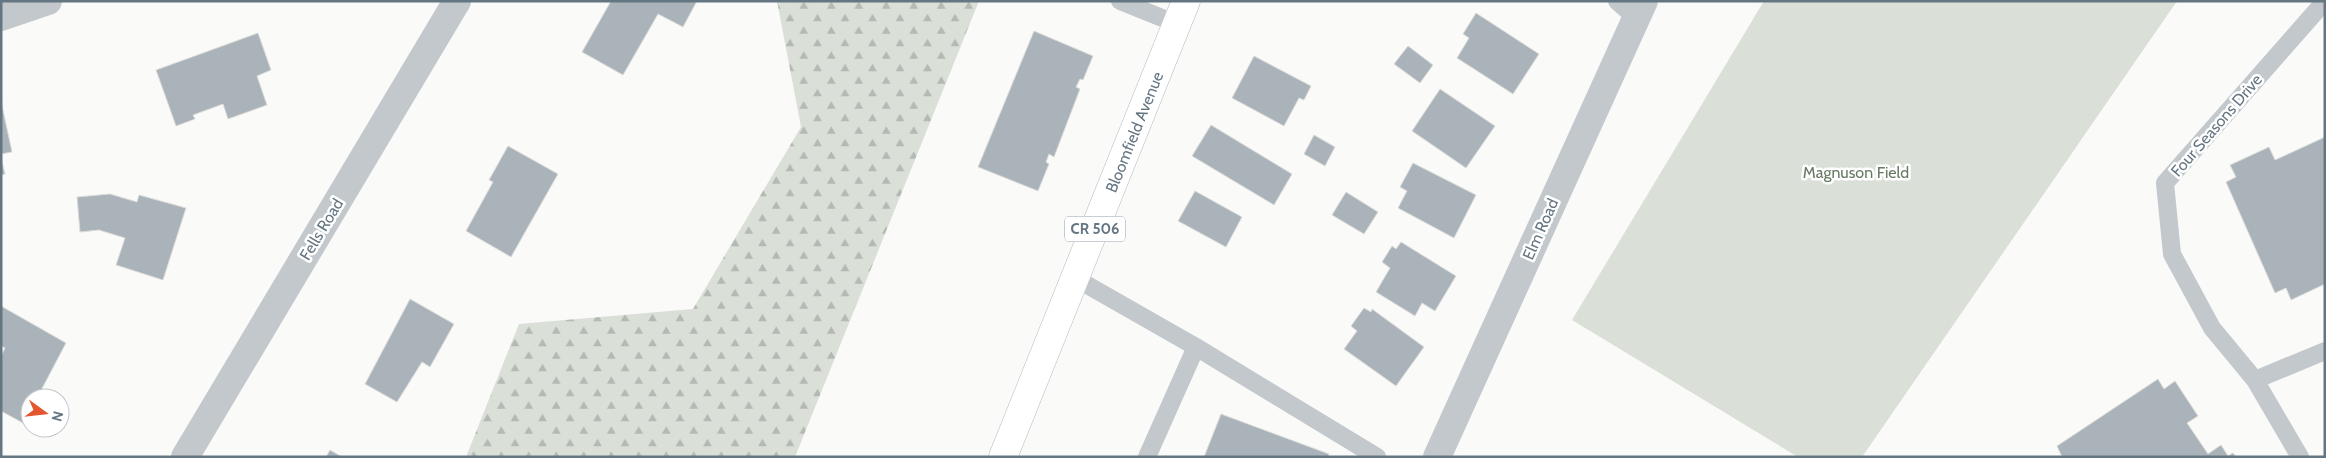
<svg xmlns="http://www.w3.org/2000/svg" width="2326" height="458" font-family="Cabin,sans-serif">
  <defs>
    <pattern id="forest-firs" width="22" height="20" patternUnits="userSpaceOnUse" patternTransform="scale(1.25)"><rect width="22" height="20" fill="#dadfd7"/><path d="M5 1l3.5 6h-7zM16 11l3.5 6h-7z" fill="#b4b9b4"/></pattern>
  </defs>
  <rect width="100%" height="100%" fill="#fafaf8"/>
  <path fill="url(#forest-firs)" d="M777,1h202l-184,456h-329l53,-133 174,-15 108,-182z"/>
  <path fill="#dadfd7" d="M1764,1h413l-315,456h-64l-226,-137z"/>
  <path fill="#aab3b9" stroke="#dcdcda" d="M611,1h86l-14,26 -25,-13 -35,61 -41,-23z
    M1476,13l63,41 -26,40 -56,-36 12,-20 -6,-4z
    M1034,31l59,25 -10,24 -3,-1 -4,8 4,2 -26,68 -5,-3 -3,8 3,2 -11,27 -60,-24z
    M258,33l13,37 -14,6 10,29 -39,14 -5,-15 -30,11 2,4 -19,7 -20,-56z
    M1408,46l25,19 -13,18 -26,-19z
    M1254,56l57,30 -7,14 -5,-2 -15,28 -52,-28z
    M1440,89l55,37 -29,42 -54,-37z
    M1,101l11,51 -11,2z
    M1211,125l81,49 -18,31 -82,-49z
    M1314,135l21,12 -10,19 -21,-12z
    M2325,137v147l-34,16 -5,-12 -11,5 -49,-111 10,-5 -6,-12 39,-18 6,13z
    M508,146l50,28 -47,83 -45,-26 27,-49 -4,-2z
    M1,158l4,16 -4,1z
    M1413,163l63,32 -22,43 -56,-30 9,-17 -7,-4z
    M1195,191l47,26 -16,30 -48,-26z
    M1346,192l32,20 -14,22 -32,-19z
    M110,194l27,8 2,-7 47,13 -23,72 -47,-15 9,-27 -26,-8 -19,2 -3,-35z
    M1401,242l55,34 -21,35 -13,-8 -7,13 -39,-24 14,-24 -8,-6 10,-16 4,3z
    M410,299l44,25 -24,43 -8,-5 -25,40 -32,-18z
    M1,306l65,37 -29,55h-7v13l-7,12 -22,-12v-55l4,-8 -4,-2z
    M1364,308l7,4 1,-3 52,38 -28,39 -52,-37 13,-18 -6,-5z
    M2158,379l6,10 11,-8 23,35 -11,7 21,31 13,-9 7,11 5,-3 3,4h-174l-5,-11z
    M1221,414l108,40 -1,3h-124z
    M330,450l12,7h-16z"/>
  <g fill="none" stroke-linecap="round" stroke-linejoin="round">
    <g stroke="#b5babe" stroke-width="29">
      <path id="primary" d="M1003,457l183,-456"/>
    </g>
    <path stroke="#c3c8cc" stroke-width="18" d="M1120,1l57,23
      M1617,1l19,17
      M1075,278l121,69 181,110
      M2255,380l70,-29
      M1147,457l49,-110
      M2300,457l-45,-77 -43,-52 -40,-74 -7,-71 160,-182"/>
    <path stroke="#c3c8cc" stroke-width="28" d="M1,17l47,-16"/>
    <path stroke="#c3c8cc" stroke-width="28" d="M185,457l272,-456
      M1437,457l207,-456"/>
    <use href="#primary" stroke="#fff" stroke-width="28"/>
  </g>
  <g text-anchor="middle" stroke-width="5" stroke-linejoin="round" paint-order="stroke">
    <rect fill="#fff" stroke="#939fa8" stroke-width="1" x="1065" y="216.5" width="60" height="25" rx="4"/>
    <g font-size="15" font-weight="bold" fill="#657683">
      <text x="1095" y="234">CR 506</text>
    </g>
    <g font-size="16" fill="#657683" stroke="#fff">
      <text transform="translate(2216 125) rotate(-49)" y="6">Four Seasons Drive</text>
      <text transform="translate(1134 132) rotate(-68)" y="6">Bloomfield Avenue</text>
      <text transform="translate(321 229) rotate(-59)" y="6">Fells Road</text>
      <text transform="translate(1540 229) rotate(-66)" y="6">Elm Road</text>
    </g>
    <g font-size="16" fill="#687a64" stroke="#fff">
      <text x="1856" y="178">Magnuson Field</text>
    </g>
  </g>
  <rect width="2326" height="458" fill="none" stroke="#657683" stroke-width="5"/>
  <g transform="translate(45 413) rotate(105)"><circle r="24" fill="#ffffff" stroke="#c1c8cd"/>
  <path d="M0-4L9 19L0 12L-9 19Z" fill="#e4572e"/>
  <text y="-8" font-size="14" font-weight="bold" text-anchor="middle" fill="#657683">N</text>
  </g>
</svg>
